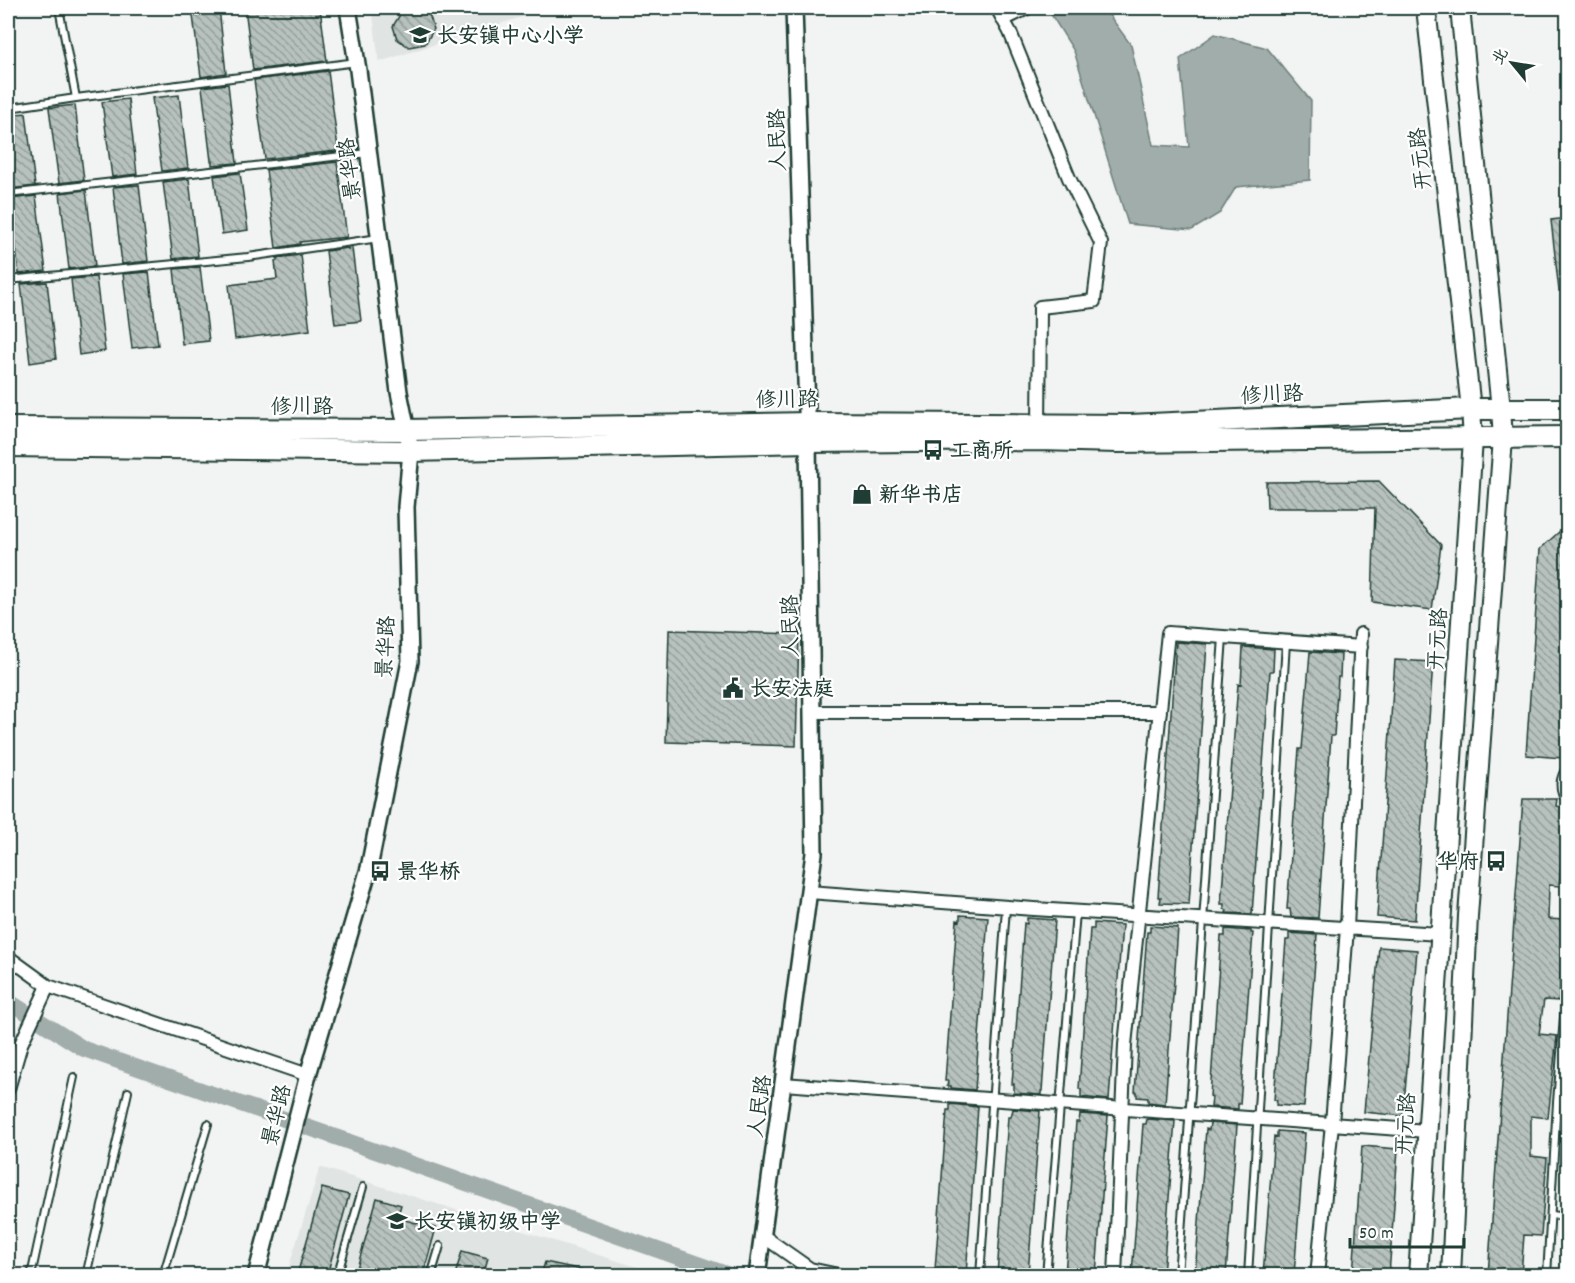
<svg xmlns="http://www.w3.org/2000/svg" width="1575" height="1283" font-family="Dekko,'LXGW WenKai TC',sans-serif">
  <defs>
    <pattern id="building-back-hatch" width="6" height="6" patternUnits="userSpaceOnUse" patternTransform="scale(1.5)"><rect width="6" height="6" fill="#b7c1bd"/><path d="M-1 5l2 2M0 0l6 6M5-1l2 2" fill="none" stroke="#949e9a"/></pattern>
  </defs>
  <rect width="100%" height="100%" fill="#f2f3f3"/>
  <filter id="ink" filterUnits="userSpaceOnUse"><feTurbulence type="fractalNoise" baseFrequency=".0167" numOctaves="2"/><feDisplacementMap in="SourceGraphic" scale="12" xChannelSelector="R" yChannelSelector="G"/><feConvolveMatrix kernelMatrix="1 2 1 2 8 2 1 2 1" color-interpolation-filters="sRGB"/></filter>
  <g filter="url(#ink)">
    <path fill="#e0e4e3" d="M372,8h178l-171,54z
      M320,1167l342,108 -376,1z"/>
    <path fill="#a1adaa" stroke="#6d807b" stroke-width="1.5" d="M1047,8h57l27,37 22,100 36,2 -9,-88 35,-25 52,14 44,53 -1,79 -74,7 -16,26 -28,17 -64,-6 -54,-173z"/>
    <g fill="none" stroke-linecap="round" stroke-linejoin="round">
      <path stroke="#a1adaa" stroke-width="16" d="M8,1001l76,48 648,227"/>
    </g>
    <path fill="url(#building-back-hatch)" stroke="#1f3d34" stroke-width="1.5" d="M192,8h27l7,65 -25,4z
      M245,8h75l7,53 -74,9z
      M404,8h12l13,6 5,15 -9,15 -16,3 -12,-8 -4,-13z
      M328,71l10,77h-2v3l-71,8 -11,-79z
      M228,84l9,79 -25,2v-4h-1l-9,-74z
      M179,95l9,73 -26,3 -10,-73z
      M128,99l9,75 -25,3 -10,-75z
      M75,105l9,75 -25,3 -10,-75z
      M26,113l9,73 -26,3 -1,-10v-64z
      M337,162l10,75 -47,5v2l-24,4 -10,-78z
      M239,173h1l8,57 -26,4 -8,-58z
      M189,179l9,77 -25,3 -10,-77z
      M139,185l9,76 -26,3 -9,-77z
      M86,190l9,76 -26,3 -9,-76z
      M36,196l10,75 -27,3 -9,-75z
      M1568,218v73h-9l-8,-71z
      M348,248v1l4,-1 9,73 -26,3 -9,-73z
      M301,255l9,75 -75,9 -6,-54 48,-6 -2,-18h2v-3z
      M200,267l9,74 -27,3 -8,-75z
      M149,272l9,73 -26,3 -9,-74z
      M96,277l9,74 -26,4 -8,-76z
      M47,282l9,77 -26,4 -9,-79z
      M1379,481l62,64 -9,65 -60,-8 3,-94h-108l-1,-26z
      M1568,524v225h-4l-2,9 -36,-3 14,-206z
      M669,630l130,4 -3,112 -130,-4z
      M1176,642l31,2 -18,260 -29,-1 1,-6h-3z
      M1243,647l31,2 -1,22h-3l-18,243 -26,-1 1,-3 -3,-1v-5h-3l17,-220 3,1z
      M1310,652l31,2 -1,23h-2l-4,59h-3l-13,182 -27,-1 -1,-8h-3l12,-160h3z
      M1395,660l38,2 -18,258 -38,-3z
      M1523,799h34l-1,7 10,2 -7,78 -10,-1 -1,34 16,1 -5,81 -15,-1 -5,34 18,2 -9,82 -17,-2v40l16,2 -6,78 -17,-1 -3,40h-33z
      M960,915l28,2 -13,173 -24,-2v-2h-4l1,-5h-3l12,-161 3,1z
      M1027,918l28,2 -13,171h-1v4l-27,-2v-9h-2l12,-161 3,1z
      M1094,923l28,2 -13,175 -28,-3v-8h-2l11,-160h4z
      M1150,926l28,2 -13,176 -17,-2v-4l-11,-1v-5h-2l12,-160h3z
      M1225,929l26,2v2h2l-13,171h-2v5l-27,-2 1,-10 -2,-1 11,-160h4z
      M1289,933l28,2 -13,172 -28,-2 1,-5h-3l12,-160h3z
      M1379,947l38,3 -14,166 -39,-4z
      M950,1104l28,3 -12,168h-28v-5h-3l12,-160h3z
      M1013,1109l27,2 -12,164h-31l11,-158h3z
      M1080,1114l28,2 -12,159h-31l11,-153h3z
      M1147,1119l28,2 -12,154h-31l11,-151h3z
      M1210,1123l27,2 -11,150h-31l11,-146 3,1z
      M1277,1131l28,2 -11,142h-31l11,-139 3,1z
      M1362,1146l36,3 -9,126h-36z
      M322,1188l27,7 -22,80h-30z
      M377,1198l24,7 -4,13 39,10 -11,40 -7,-2 -3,9h-60z
      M462,1251l26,7 -5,17h-28z
      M545,1262l38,8 -1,5h-41z"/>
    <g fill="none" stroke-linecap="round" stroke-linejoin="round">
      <g stroke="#1f3d34" stroke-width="10">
        <path id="service" d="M59,8l17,90
          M9,108l67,-10 281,-36
          M8,194l360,-41
          M8,280l240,-23 131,-19
          M1568,766c-10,12 -10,25 0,37
          M1551,1215l17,2
          M31,1276l43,-199
          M86,1276l42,-184
          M163,1276l45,-152
          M337,1276l26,-89
          M431,1276l9,-30
          M980,1276l26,-369
          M1046,1276l30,-364
          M1178,1276l45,-639
          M1248,1276l38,-634
          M1547,1276l10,-174 11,-133"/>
      </g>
      <g stroke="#1f3d34" stroke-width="16">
        <path id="minor" d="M997,8l13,24 59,146 32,65 -7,58 -54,6 -1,123
          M1003,20l24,-12
          M812,712h348
          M809,892l225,17 406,25
          M8,957l40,29 -27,58 -13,45
          M48,986l260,89
          M783,1084l644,47
          M763,1236l47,33 33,7
          M1115,1276l10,-231 43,-412 193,14
          M1317,1276l15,-152 15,-196 14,-294"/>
      </g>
      <g stroke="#1f3d34" stroke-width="20">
        <path id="tertiary" d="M256,1276l52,-201 61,-207 41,-207 -4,-154 5,-56 -12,-59 -41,-322 -10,-62
          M757,1276l57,-423 -6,-411 -14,-434"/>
      </g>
      <g stroke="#1f3d34" stroke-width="22">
        <path id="secondary" d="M1418,1276l55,-837 -2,-30 -45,-401
          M1451,1276l17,-360 35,-478 -2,-29 -41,-401"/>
      </g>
      <g stroke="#1f3d34" stroke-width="24">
        <path id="primary" d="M8,428l399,2 401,-7 322,2 341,-16h97
          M8,446l403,5 397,-9 231,-2 79,2 450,-5"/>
      </g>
      <use href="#service" stroke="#fff" stroke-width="6"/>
      <use href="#minor" stroke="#fff" stroke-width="12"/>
      <use href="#tertiary" stroke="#fff" stroke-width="15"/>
      <use href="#secondary" stroke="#fff" stroke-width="18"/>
      <use href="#primary" stroke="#fff" stroke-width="20"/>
    </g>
  </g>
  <defs>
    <g id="school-bare" transform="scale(1.62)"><path d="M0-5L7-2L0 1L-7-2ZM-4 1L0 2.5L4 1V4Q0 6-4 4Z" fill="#1f3d34" stroke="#fff" stroke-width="2.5" paint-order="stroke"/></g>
    <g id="bus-bare" transform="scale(1.62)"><path d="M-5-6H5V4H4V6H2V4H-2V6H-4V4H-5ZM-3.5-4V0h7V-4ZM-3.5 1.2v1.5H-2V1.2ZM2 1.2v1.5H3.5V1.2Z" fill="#1f3d34" stroke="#fff" stroke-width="2.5" paint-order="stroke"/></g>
    <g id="shop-bare" transform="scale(1.62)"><path d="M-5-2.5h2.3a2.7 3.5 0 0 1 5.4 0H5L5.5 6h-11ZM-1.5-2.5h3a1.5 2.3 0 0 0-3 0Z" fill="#1f3d34" stroke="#fff" stroke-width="2.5" paint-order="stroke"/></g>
    <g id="civic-bare" transform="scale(1.62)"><path d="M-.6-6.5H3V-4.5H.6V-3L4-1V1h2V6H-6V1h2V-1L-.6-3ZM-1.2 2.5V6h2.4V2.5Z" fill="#1f3d34" stroke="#fff" stroke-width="2.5" paint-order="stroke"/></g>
  </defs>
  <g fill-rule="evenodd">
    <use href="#school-bare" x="420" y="35"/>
    <use href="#bus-bare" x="933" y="450"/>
    <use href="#shop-bare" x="862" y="494"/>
    <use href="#civic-bare" x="733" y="688"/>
    <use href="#bus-bare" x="1496" y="861"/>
    <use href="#bus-bare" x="380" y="871"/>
    <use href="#school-bare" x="397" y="1221"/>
  </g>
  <g text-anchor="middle" stroke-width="4.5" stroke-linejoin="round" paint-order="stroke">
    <g font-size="21" font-weight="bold" fill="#1f3d34" stroke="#fff" text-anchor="start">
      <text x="437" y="42">长安镇中心小学</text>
      <text x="950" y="457">工商所</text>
      <text x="879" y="501">新华书店</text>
      <text x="750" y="695">长安法庭</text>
      <text x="1479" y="868" text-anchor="end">华府</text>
      <text x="397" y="878">景华桥</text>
      <text x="414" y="1228">长安镇初级中学</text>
    </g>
    <g font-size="21" fill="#1f3d34" stroke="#fff">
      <text transform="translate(777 140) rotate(-92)" y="7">人民路</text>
      <text transform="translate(1420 159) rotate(-96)" y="7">开元路</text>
      <text transform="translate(349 169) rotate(-97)" y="7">景华路</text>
      <text transform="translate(1272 394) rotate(-3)" y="7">修川路</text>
      <text transform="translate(787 399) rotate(-1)" y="7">修川路</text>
      <text x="302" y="413">修川路</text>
      <text transform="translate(790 626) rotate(-91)" y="7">人民路</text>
      <text transform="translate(1437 639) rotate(-86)" y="7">开元路</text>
      <text transform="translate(385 647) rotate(-87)" y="7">景华路</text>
      <text transform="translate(759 1106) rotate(-82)" y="7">人民路</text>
      <text transform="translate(276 1115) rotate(-76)" y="7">景华路</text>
      <text transform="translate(1405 1124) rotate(-86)" y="7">开元路</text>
    </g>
  </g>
  <rect width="1575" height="1283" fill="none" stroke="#fff" stroke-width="30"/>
  <rect x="15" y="15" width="1545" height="1253" fill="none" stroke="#1f3d34" stroke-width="2" filter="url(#ink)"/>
  <g transform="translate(1512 63) rotate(300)" stroke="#ffffff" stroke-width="4.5" paint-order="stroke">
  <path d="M0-4.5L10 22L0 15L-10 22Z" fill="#1f3d34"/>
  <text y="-9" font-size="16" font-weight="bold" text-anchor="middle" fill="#1f3d34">北</text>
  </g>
  <path d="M1350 1238v9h114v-9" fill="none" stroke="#1f3d34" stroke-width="3"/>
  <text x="1359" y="1238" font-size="18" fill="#1f3d34" stroke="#ffffff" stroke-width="4.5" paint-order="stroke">50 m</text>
</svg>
